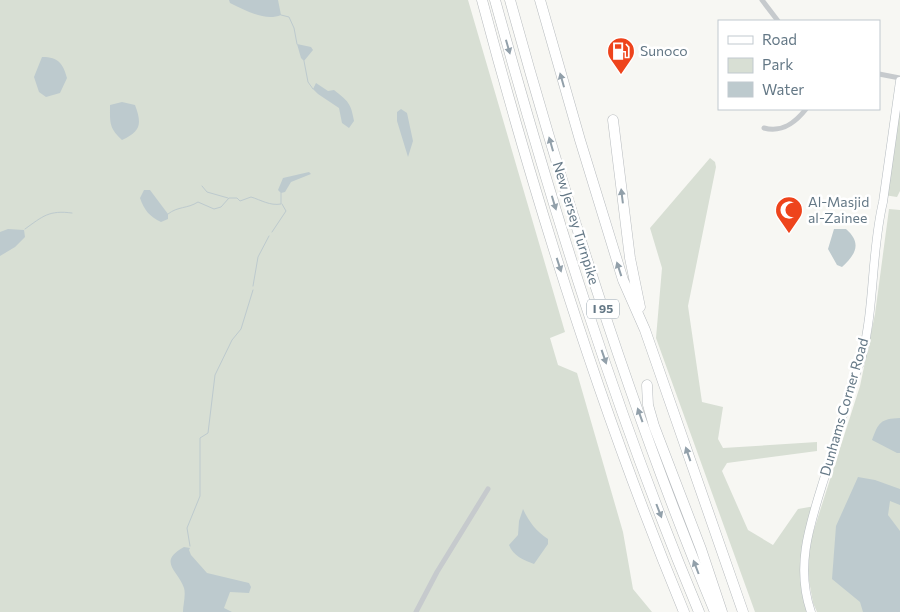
<svg xmlns="http://www.w3.org/2000/svg" width="900" height="612" font-family="Commissioner,sans-serif">
  <rect width="100%" height="100%" fill="#f7f7f3"/>
  <path fill="#d8dfd4" d="M0,0h468l97,332 -15,6 8,27 19,8 46,159 10,57 19,23h-652z
    M900,90v101l-3,6 -13,-2z
    M710,158l5,4 1,5 -28,139 14,96 21,5 -5,32 5,9 94,-6v9l-90,12 -5,8 26,59 25,15 25,-36 17,-3 -10,39 6,67h-56l-99,-274 6,-70 -12,-40z
    M889,209l11,1v402h-83l-4,-9 -5,-28 1,-30 51,-159 15,-72z"/>
  <path fill="#bdcace" d="M229,0h49l3,15c-16,7 -36,-5 -51,-12z
    M297,44l14,3 2,3 -9,11 -3,-3z
    M42,57c17,0 21,7 25,21l-7,15 -14,4 -7,-5 -5,-15z
    M316,83l12,8 6,-1c14,11 17,13 20,31l-5,7 -7,-5 -3,-15 -21,-14 -5,-5z
    M122,102l13,3c7,19 6,26 -13,35 -13,-12 -12,-17 -12,-35z
    M401,109l6,4 6,28 -5,16 -11,-36v-9z
    M309,172l2,2 -20,8 -6,10 -4,1 -3,-3 5,-12z
    M144,190h6l18,24v5l-7,3c-11,-5 -17,-12 -21,-24z
    M8,229l16,1 1,7 -10,10 -15,9v-24z
    M834,229h12c16,14 10,25 -4,38l-5,-2 -9,-16z
    M900,418v35h-3l-25,-13c7,-18 8,-21 28,-22z
    M858,477l17,3 25,9v16l-10,-4 -2,14 12,16v81h-37l-3,-10 -28,-23 4,-53z
    M523,509c6,13 13,22 25,30v5l-14,20c-10,-4 -21,-8 -25,-19l9,-10 1,-14z
    M184,547l6,1 -1,2 2,5 16,18 42,10 2,4 -2,6 -19,-1 -6,16 8,4h-49c0,-7 3,-17 1,-24 -6,-18 -27,-26 0,-41z"/>
  <g fill="none" stroke-linecap="round" stroke-linejoin="round">
    <path stroke="#bdcace" stroke-width="1" d="M281,15l8,2 5,11 3,16
      M304,61l4,21 5,7
      M202,186l5,6 21,6
      M168,214c10,-8 19,-5 30,-12l16,7 7,-2 8,-9h8l3,3 11,-4c10,3 19,9 30,7v-11
      M25,229c18,-13 24,-19 47,-16
      M272,232l14,-21 -4,-7
      M253,286l5,-29 11,-21
      M190,546l-3,-18 13,-32v-58l8,-5 7,-58 17,-35 9,-11 12,-39"/>
    <g stroke="#b6bcc0" stroke-width="9">
      <path id="secondary" d="M811,612c-16,-46 -1,-88 13,-133 9,-30 18,-60 27,-91 3,-11 8,-21 11,-32 13,-51 9,-104 21,-154l17,-121"/>
    </g>
    <g stroke="#b8bcbf" stroke-width="11">
      <path id="highway" d="M482,0c55,207 120,414 202,612
        M495,0c57,207 121,414 204,612
        M510,0c57,207 122,413 205,612
        M540,0l40,140 43,140 22,50 98,282
        M613,120l17,138 10,49
        M647,385l1,20 6,21 47,123 21,63"/>
    </g>
    <path stroke="#c6cacd" stroke-width="5" d="M762,0l16,21
      M879,74l21,4
      M764,128c18,5 31,-5 42,-19
      M416,612l21,-40 51,-83"/>
    <use href="#secondary" stroke="#fff" stroke-width="8"/>
    <use href="#highway" stroke="#fff" stroke-width="10"/>
  </g>
  <defs><path id="oneway-solid" d="M-6-.8H1V-3.2L6.5 0L1 3.2V.8H-6Z" transform="scale(1.25)"/></defs>
  <g fill="#92a0aa">
    <use href="#oneway-solid" transform="translate(508 47) rotate(74)"/>
    <use href="#oneway-solid" transform="translate(562 80) rotate(-106)"/>
    <use href="#oneway-solid" transform="translate(551 144) rotate(-106)"/>
    <use href="#oneway-solid" transform="translate(622 196) rotate(-97)"/>
    <use href="#oneway-solid" transform="translate(554 203) rotate(73)"/>
    <use href="#oneway-solid" transform="translate(559 265) rotate(72)"/>
    <use href="#oneway-solid" transform="translate(619 269) rotate(-108)"/>
    <use href="#oneway-solid" transform="translate(604 357) rotate(71)"/>
    <use href="#oneway-solid" transform="translate(640 415) rotate(-110)"/>
    <use href="#oneway-solid" transform="translate(688 454) rotate(-109)"/>
    <use href="#oneway-solid" transform="translate(659 511) rotate(69)"/>
    <use href="#oneway-solid" transform="translate(696 567) rotate(-111)"/>
  </g>
  <defs>
    <g id="fuel-pin" transform="scale(1.4375)"><path d="M0 17L-7.5 6A9.5 9.5 0 1 1 7.5 6Z" fill="#ee441c" stroke="#fff"/><path d="M-5.5-6h7V0h2V4h1.3V-2.5L3-4.5l.8-.8L6-3V5H2.5V1h-1V6h-7ZM-4.2-4.7v3.2H.2V-4.7Z" fill="#fff"/></g>
    <g id="mosque-pin" transform="scale(1.4375)"><path d="M0 17L-7.5 6A9.5 9.5 0 1 1 7.5 6Z" fill="#ee441c" stroke="#fff"/><path d="M3.5-4.9A6 6 0 1 0 3.5 4.9A5 5 0 1 1 3.5-4.9Z" fill="#fff"/></g>
  </defs>
  <g fill-rule="evenodd">
    <use href="#fuel-pin" x="621" y="51"/>
    <use href="#mosque-pin" x="789" y="210"/>
  </g>
  <g text-anchor="middle" stroke-width="5" stroke-linejoin="round" paint-order="stroke">
    <rect fill="#fff" stroke="#92a0aa" stroke-width="1" x="587" y="299.5" width="32" height="19" rx="4"/>
    <g font-size="12" font-weight="bold" fill="#647886">
      <text x="603" y="313">I 95</text>
    </g>
    <g font-size="14" fill="#647886" stroke="#fff" text-anchor="start">
      <text x="640" y="56">Sunoco</text>
      <text x="808" y="207">Al-Masjid<tspan x="808" dy="16">al-Zainee</tspan></text>
    </g>
    <g font-size="14" fill="#647886" stroke="#fff">
      <text transform="translate(576 223) rotate(73)" y="5">New Jersey Turnpike</text>
      <text transform="translate(844 407) rotate(-74)" y="5">Dunhams Corner Road</text>
    </g>
  </g>
  <rect x="718" y="20" width="162" height="90" fill="#ffffff" stroke="#c1c9cf"/>
  <rect x="728" y="36" width="25" height="8" fill="#ffffff" stroke="#c1c9cf"/>
  <text x="762" y="45" font-size="15" fill="#647886">Road</text>
  <rect x="728" y="58" width="25" height="15" fill="#d8dfd4" stroke="#c1c9cf"/>
  <text x="762" y="70" font-size="15" fill="#647886">Park</text>
  <rect x="728" y="82" width="25" height="15" fill="#bdcace" stroke="#c1c9cf"/>
  <text x="762" y="95" font-size="15" fill="#647886">Water</text>
</svg>
